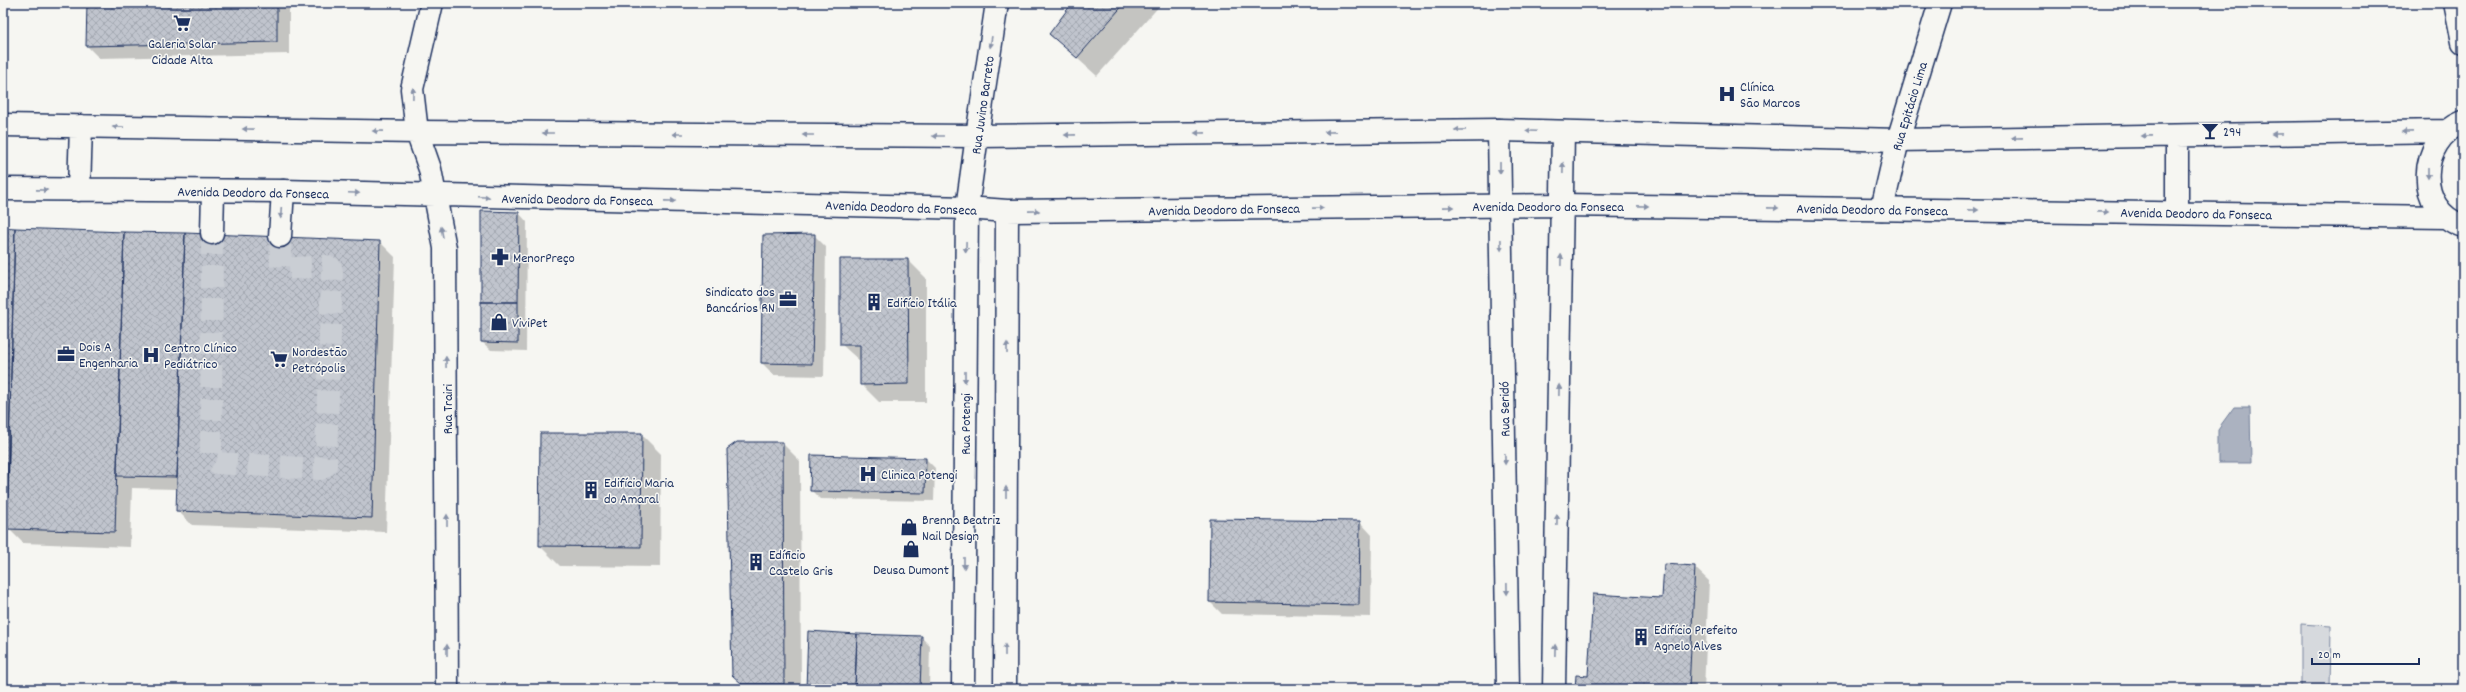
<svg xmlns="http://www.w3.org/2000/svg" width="2466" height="692" font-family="Dekko,sans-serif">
  <defs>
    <pattern id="building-cross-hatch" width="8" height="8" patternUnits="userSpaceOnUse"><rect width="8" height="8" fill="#c0c4cd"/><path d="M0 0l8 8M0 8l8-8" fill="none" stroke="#a4a9b2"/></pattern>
  </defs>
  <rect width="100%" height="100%" fill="#f6f6f2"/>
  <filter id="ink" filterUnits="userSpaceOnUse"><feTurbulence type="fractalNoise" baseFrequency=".025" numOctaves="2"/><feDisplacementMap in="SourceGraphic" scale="8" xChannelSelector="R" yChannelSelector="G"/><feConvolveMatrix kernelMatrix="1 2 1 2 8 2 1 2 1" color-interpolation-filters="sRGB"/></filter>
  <g filter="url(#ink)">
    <path fill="#d6d9dd" stroke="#78849e" d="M2301,624l30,2 -1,63h-29z"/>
    <path fill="#abb2c0" stroke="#717e99" d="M2234,407h16l1,56h-33v-34z"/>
    <path fill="#0003" d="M88,3h201v51l-190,4 -12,-12z
      M1068,3h94l-65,73 -47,-42 21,-28z
      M519,213l8,9 -1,129 -35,-1 -9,-8z
      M3,228l377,14 15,15 -9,275 -194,-7 -15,-15 1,-21 -46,-1 -2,59 -107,-4 -15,-15 1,-49h-6z
      M814,235l12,12 -2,129 -50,-1 -12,-12z
      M908,260l18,18v124h-47l-18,-18v-22l-20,-18z
      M641,434l20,20 -1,113 -100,-1 -20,-20z
      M782,443l18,18 1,228h-54l-14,-14z
      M926,459l9,9 -1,33 -114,-2 -9,-9z
      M1211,520l149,2 12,13 -1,82 -149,-3 -12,-12z
      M1694,567l15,14 -5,108h-128z
      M921,637l9,9 -1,43h-122z"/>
    <path fill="url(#building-cross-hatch)" stroke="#1b2f5e" d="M87,3h190v39l-191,4z
      M1067,3h58l-48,55 -28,-24 21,-28z
      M481,211l38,1 -1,90h-37z
      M3,227l12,1 -7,248h-5z
      M15,228l109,4 -9,300 -108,-3z
      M124,232l61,1 -8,244 -60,-1z
      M185,233l195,8 -8,277 -196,-7z
      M815,234l-3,130 -51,-1 2,-128z
      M840,259h68l1,125 -49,1v-40h-20z
      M481,302h37v41l-37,-1z
      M540,433h102l-1,114 -102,-1z
      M737,442h46l1,242h-42l-10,-9 -5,-226z
      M811,455l115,3 -1,35 -115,-2z
      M1210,519l150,2 -1,84 -150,-3z
      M1664,564l31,2 -6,123h-114l1,-14 12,1 5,-82 69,4z
      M808,631l49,3 -2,55h-49z
      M857,634l65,2 -2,53h-65z"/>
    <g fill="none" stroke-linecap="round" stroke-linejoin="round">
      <path stroke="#caced4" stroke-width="22" stroke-dasharray="22 11" stroke-linecap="butt" d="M212,233l-1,226 6,4 103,6 6,-4v-5l6,-188 -1,-4 -5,-2 -45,3 -1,-33"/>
      <g stroke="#1b2f5e" stroke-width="25">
        <path id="minor" d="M2455,3l8,39
          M1499,130l9,559
          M417,132l-5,-43 20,-86
          M977,136l20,-133
          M1882,209l16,-69 42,-137
          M212,233l1,-41
          M280,236l3,-45
          M1554,689l9,-557"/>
      </g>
      <g stroke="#1b2f5e" stroke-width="25">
        <path id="major" d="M2463,122c-45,18 -49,88 0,104
          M3,125l414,7 560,4 522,-6 399,10 548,-9
          M417,132l13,37 15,79 2,441
          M2177,136v77
          M3,189l280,2 684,17 40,3 555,-6 884,12
          M79,190l2,-64
          M963,689l4,-481 10,-72
          M1005,689l2,-478"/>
      </g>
      <use href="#minor" stroke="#f6f6f2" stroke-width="22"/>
      <use href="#major" stroke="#f6f6f2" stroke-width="22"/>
    </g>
    <defs><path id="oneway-solid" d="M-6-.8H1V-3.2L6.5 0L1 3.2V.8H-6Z"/></defs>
    <g fill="#8892a8">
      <use href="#oneway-solid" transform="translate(991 42) rotate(99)"/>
      <use href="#oneway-solid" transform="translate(413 93) rotate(-89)"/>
      <use href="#oneway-solid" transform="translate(118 127) rotate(-179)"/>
      <use href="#oneway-solid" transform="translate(248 129) rotate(-179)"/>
      <use href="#oneway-solid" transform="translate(1460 130) rotate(179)"/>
      <use href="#oneway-solid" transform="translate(378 131) rotate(-179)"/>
      <use href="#oneway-solid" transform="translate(1531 131) rotate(-178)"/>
      <use href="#oneway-solid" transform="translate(1330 132) rotate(179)"/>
      <use href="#oneway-solid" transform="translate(2407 132) rotate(179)"/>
      <use href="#oneway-solid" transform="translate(548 133) rotate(-180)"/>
      <use href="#oneway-solid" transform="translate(1200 133) rotate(179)"/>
      <use href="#oneway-solid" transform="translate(678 134) rotate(-180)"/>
      <use href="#oneway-solid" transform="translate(2277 134) rotate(179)"/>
      <use href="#oneway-solid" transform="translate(808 135) rotate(-180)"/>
      <use href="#oneway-solid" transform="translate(1070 135) rotate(179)"/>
      <use href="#oneway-solid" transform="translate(938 136) rotate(-180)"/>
      <use href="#oneway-solid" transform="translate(2147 136) rotate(179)"/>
      <use href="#oneway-solid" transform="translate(2017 138) rotate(179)"/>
      <use href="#oneway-solid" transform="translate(1500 168) rotate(90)"/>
      <use href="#oneway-solid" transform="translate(1563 168) rotate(-89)"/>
      <use href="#oneway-solid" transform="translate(2428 173) rotate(90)"/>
      <use href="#oneway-solid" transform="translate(42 190) rotate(1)"/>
      <use href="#oneway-solid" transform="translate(354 193) rotate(2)"/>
      <use href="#oneway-solid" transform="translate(484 197) rotate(3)"/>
      <use href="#oneway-solid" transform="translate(670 201) rotate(1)"/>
      <use href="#oneway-solid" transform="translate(1643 206) rotate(1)"/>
      <use href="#oneway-solid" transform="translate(1448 207) rotate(-1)"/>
      <use href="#oneway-solid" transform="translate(1318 208) rotate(-1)"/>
      <use href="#oneway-solid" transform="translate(1773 208) rotate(1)"/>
      <use href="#oneway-solid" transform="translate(1973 210) rotate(1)"/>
      <use href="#oneway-solid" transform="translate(1034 211) rotate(-1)"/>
      <use href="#oneway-solid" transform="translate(2103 212) rotate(1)"/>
      <use href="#oneway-solid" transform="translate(281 213) rotate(93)"/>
      <use href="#oneway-solid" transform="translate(442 232) rotate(-100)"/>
      <use href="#oneway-solid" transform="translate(1501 245) rotate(89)"/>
      <use href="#oneway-solid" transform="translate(966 247) rotate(91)"/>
      <use href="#oneway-solid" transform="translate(1561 260) rotate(-89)"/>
      <use href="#oneway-solid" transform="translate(1007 348) rotate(-90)"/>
      <use href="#oneway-solid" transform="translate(446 362) rotate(-91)"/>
      <use href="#oneway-solid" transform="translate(965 377) rotate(90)"/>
      <use href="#oneway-solid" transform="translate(1559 390) rotate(-89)"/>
      <use href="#oneway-solid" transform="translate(1505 459) rotate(89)"/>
      <use href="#oneway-solid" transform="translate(1006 492) rotate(-90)"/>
      <use href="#oneway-solid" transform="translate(447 520) rotate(-90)"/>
      <use href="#oneway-solid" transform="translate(1557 520) rotate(-89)"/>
      <use href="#oneway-solid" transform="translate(964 563) rotate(90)"/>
      <use href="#oneway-solid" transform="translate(1507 589) rotate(89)"/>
      <use href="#oneway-solid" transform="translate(447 650) rotate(-90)"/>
      <use href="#oneway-solid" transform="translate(1005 650) rotate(-90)"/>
      <use href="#oneway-solid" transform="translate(1555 650) rotate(-89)"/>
    </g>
  </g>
  <defs>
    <g id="supermarket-bare" transform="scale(1.38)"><path d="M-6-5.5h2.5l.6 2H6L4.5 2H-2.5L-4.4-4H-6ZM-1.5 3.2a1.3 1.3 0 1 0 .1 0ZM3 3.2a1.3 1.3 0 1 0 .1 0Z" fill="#1b2f5e" stroke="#f6f6f2" stroke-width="2.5" paint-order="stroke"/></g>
    <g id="hospital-bare" transform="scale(1.38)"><path d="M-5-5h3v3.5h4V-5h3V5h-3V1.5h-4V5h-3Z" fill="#1b2f5e" stroke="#f6f6f2" stroke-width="2.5" paint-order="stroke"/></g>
    <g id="bar-bare" transform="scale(1.38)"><path d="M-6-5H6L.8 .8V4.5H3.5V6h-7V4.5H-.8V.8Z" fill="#1b2f5e" stroke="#f6f6f2" stroke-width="2.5" paint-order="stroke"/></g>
    <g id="pharmacy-bare" transform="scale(1.38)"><path d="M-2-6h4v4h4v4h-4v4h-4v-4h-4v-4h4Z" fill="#1b2f5e" stroke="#f6f6f2" stroke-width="2.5" paint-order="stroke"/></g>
    <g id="office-bare" transform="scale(1.38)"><path d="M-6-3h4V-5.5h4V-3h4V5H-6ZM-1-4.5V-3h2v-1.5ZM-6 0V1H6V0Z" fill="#1b2f5e" stroke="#f6f6f2" stroke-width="2.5" paint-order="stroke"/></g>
    <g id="building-bare" transform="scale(1.38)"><path d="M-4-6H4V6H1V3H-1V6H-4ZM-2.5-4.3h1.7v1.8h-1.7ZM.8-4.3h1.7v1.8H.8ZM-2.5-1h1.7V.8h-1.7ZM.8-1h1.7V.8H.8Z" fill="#1b2f5e" stroke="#f6f6f2" stroke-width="2.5" paint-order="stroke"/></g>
    <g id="shop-bare" transform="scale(1.38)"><path d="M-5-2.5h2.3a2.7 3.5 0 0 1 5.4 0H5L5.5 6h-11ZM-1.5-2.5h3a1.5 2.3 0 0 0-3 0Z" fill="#1b2f5e" stroke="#f6f6f2" stroke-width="2.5" paint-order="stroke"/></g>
  </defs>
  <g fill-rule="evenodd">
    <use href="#supermarket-bare" x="182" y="23"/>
    <use href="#hospital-bare" x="1727" y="94"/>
    <use href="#bar-bare" x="2210" y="131"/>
    <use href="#pharmacy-bare" x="500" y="257"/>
    <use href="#office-bare" x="788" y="299"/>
    <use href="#building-bare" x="874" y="302"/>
    <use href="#shop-bare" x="499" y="322"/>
    <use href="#office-bare" x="66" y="354"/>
    <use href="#hospital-bare" x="151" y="355"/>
    <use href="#supermarket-bare" x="279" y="359"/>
    <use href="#hospital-bare" x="868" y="474"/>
    <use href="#building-bare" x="591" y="490"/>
    <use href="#shop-bare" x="909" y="527"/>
    <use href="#shop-bare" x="911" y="549"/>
    <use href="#building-bare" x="756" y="562"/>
    <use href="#building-bare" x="1641" y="637"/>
  </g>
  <g text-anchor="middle" stroke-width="3" stroke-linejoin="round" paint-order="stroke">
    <g font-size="14" fill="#1b2f5e" stroke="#f6f6f2" text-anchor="start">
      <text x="182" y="48" text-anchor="middle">Galeria Solar<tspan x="182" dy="16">Cidade Alta</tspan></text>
      <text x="1740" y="91">Clínica<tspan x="1740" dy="16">São Marcos</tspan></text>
      <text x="2223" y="136">294</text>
      <text x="513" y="262">MenorPreço</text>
      <text x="775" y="296" text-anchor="end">Sindicato dos<tspan x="775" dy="16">Bancários RN</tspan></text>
      <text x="887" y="307">Edifício Itália</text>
      <text x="512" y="327">ViviPet</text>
      <text x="79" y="351">Dois A<tspan x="79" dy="16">Engenharia</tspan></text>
      <text x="164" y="352">Centro Clínico<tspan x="164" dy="16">Pediátrico</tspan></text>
      <text x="292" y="356">Nordestão<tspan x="292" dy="16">Petrópolis</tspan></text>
      <text x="881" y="479">Clinica Potengi</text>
      <text x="604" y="487">Edifício Maria<tspan x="604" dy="16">do Amaral</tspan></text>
      <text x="922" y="524">Brenna Beatriz<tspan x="922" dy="16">Nail Design</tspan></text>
      <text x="769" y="559">Edíficio<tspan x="769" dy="16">Castelo Gris</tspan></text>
      <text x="911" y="574" text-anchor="middle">Deusa Dumont</text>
      <text x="1654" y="634">Edifício Prefeito<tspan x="1654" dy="16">Agnelo Alves</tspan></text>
    </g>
    <g font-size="14" fill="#1b2f5e" stroke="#f6f6f2">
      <text transform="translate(982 105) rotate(-82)" y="5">Rua Juvino Barreto</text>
      <text transform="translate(1909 106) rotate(-73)" y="5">Rua Epitácio Lima</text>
      <text transform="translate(253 192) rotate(1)" y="5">Avenida Deodoro da Fonseca</text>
      <text transform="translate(577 199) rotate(1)" y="5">Avenida Deodoro da Fonseca</text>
      <text x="1548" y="211">Avenida Deodoro da Fonseca</text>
      <text transform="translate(901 207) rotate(2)" y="5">Avenida Deodoro da Fonseca</text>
      <text transform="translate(1224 209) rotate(-1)" y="5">Avenida Deodoro da Fonseca</text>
      <text transform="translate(1872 209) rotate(1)" y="5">Avenida Deodoro da Fonseca</text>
      <text transform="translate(2196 213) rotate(1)" y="5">Avenida Deodoro da Fonseca</text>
      <text transform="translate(447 409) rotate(-90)" y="5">Rua Trairi</text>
      <text transform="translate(1504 409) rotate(-91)" y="5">Rua Seridó</text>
      <text transform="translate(965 424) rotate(-90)" y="5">Rua Potengi</text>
    </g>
  </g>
  <rect width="2466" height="692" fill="none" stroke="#f6f6f2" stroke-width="16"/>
  <rect x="8" y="8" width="2450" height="676" fill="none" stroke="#1b2f5e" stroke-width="1.5" filter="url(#ink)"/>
  <path d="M2312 658v6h107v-6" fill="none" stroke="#1b2f5e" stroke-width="2"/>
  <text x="2318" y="658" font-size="12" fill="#1b2f5e" stroke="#f6f6f2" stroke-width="3" paint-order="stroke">20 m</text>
</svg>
